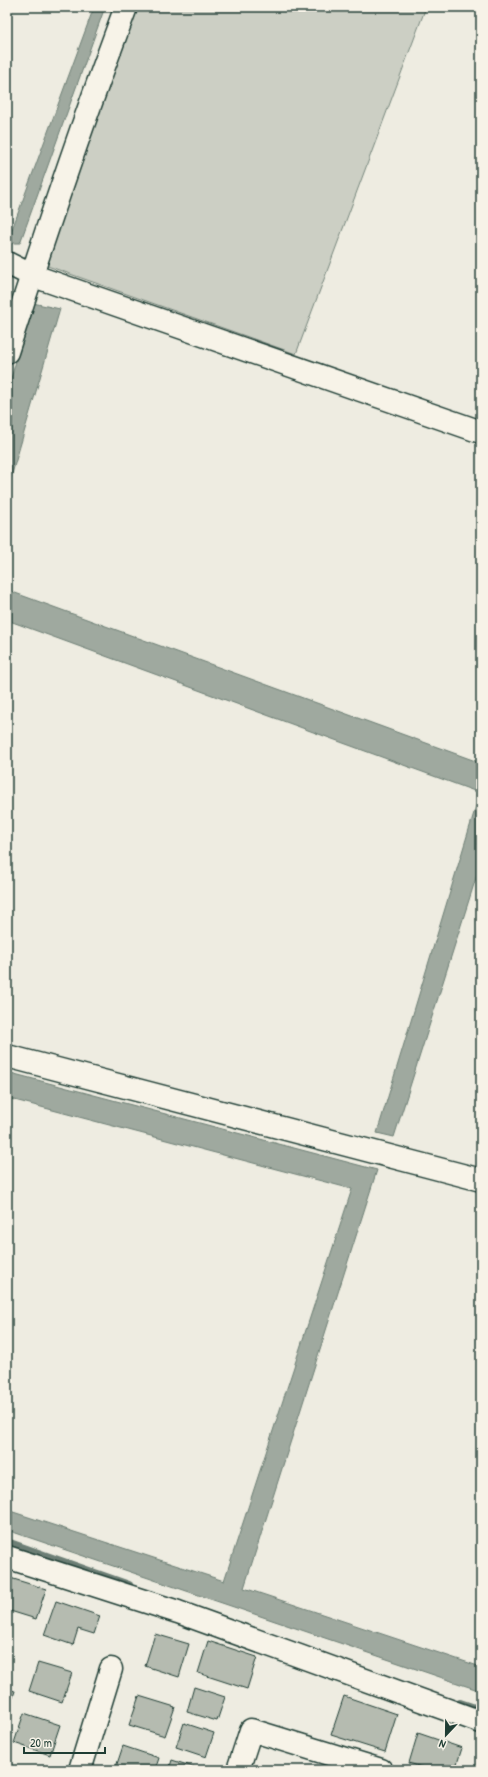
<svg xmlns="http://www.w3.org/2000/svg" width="488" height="1777" font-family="'Patrick Hand',sans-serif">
  <rect width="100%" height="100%" fill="#eeece1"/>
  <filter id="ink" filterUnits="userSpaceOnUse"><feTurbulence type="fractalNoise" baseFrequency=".025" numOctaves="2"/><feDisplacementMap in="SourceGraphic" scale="8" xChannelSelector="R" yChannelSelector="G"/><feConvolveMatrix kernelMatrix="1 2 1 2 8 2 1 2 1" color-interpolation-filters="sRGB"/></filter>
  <g filter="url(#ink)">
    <path fill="#cccfc4" stroke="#76867c" d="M138,7h288l-130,347 -254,-90 68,-185z"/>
    <path fill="#9fa99f" stroke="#6c7e74" d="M94,7h11l-85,236h-13z
      M33,303l27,6 -53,182v-99z
      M7,590l474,173v99l-87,275 -17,-4 103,-340 -473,-173z
      M7,1072l370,98 -133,418 237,79v24l-474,-161v-20l217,71 128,-392 -345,-91z"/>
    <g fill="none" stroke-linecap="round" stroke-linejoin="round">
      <path stroke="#6c7e74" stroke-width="8" d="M7,1542l122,43
        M460,1703l21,7"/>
    </g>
    <path fill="#b5bbb0" stroke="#1f3d34" d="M7,1577l39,12 -10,30 -29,-9z
      M56,1601l44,15 -6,18 -16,-5 -5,16 -29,-10z
      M155,1634l34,10 -10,33 -34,-11z
      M208,1641l49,16 -10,32 -49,-16z
      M38,1663l34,10 -10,29 -33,-11z
      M194,1687l31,10 -8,24 -30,-9z
      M7,1689l8,2 -8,24z
      M139,1696l36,11 -10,29 -36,-11z
      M344,1696l53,18 -12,38 -54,-17z
      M24,1713l36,12 -10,30 -36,-12z
      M184,1723l30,10 -8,24 -30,-10z
      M418,1733l44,15 -7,22h-24l-22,-7z
      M123,1746l36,12 -4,12h-40z
      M172,1760l31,10h-34z"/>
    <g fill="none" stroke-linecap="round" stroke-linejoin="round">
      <g stroke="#1f3d34" stroke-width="25">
        <path id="minor" d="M7,263l24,12 450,157
          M7,352c37,-116 76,-231 119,-345
          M7,1056l474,124
          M7,1557l171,55 303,110
          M80,1770l31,-101
          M238,1770l13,-40 130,40"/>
      </g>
      <use href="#minor" stroke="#f7f3e8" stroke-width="22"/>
    </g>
  </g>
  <rect width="488" height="1777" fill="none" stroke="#f7f3e8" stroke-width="24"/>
  <rect x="12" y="12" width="464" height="1753" fill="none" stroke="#1f3d34" stroke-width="1.5" filter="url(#ink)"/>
  <g transform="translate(446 1735) rotate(202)" stroke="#f7f3e8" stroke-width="3" paint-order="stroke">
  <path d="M0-3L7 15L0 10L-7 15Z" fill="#1f3d34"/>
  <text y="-6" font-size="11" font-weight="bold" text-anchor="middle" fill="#1f3d34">N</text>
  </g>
  <path d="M24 1747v6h81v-6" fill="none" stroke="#1f3d34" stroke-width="2"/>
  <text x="30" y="1747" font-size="12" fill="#1f3d34" stroke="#f7f3e8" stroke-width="3" paint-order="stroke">20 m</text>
</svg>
